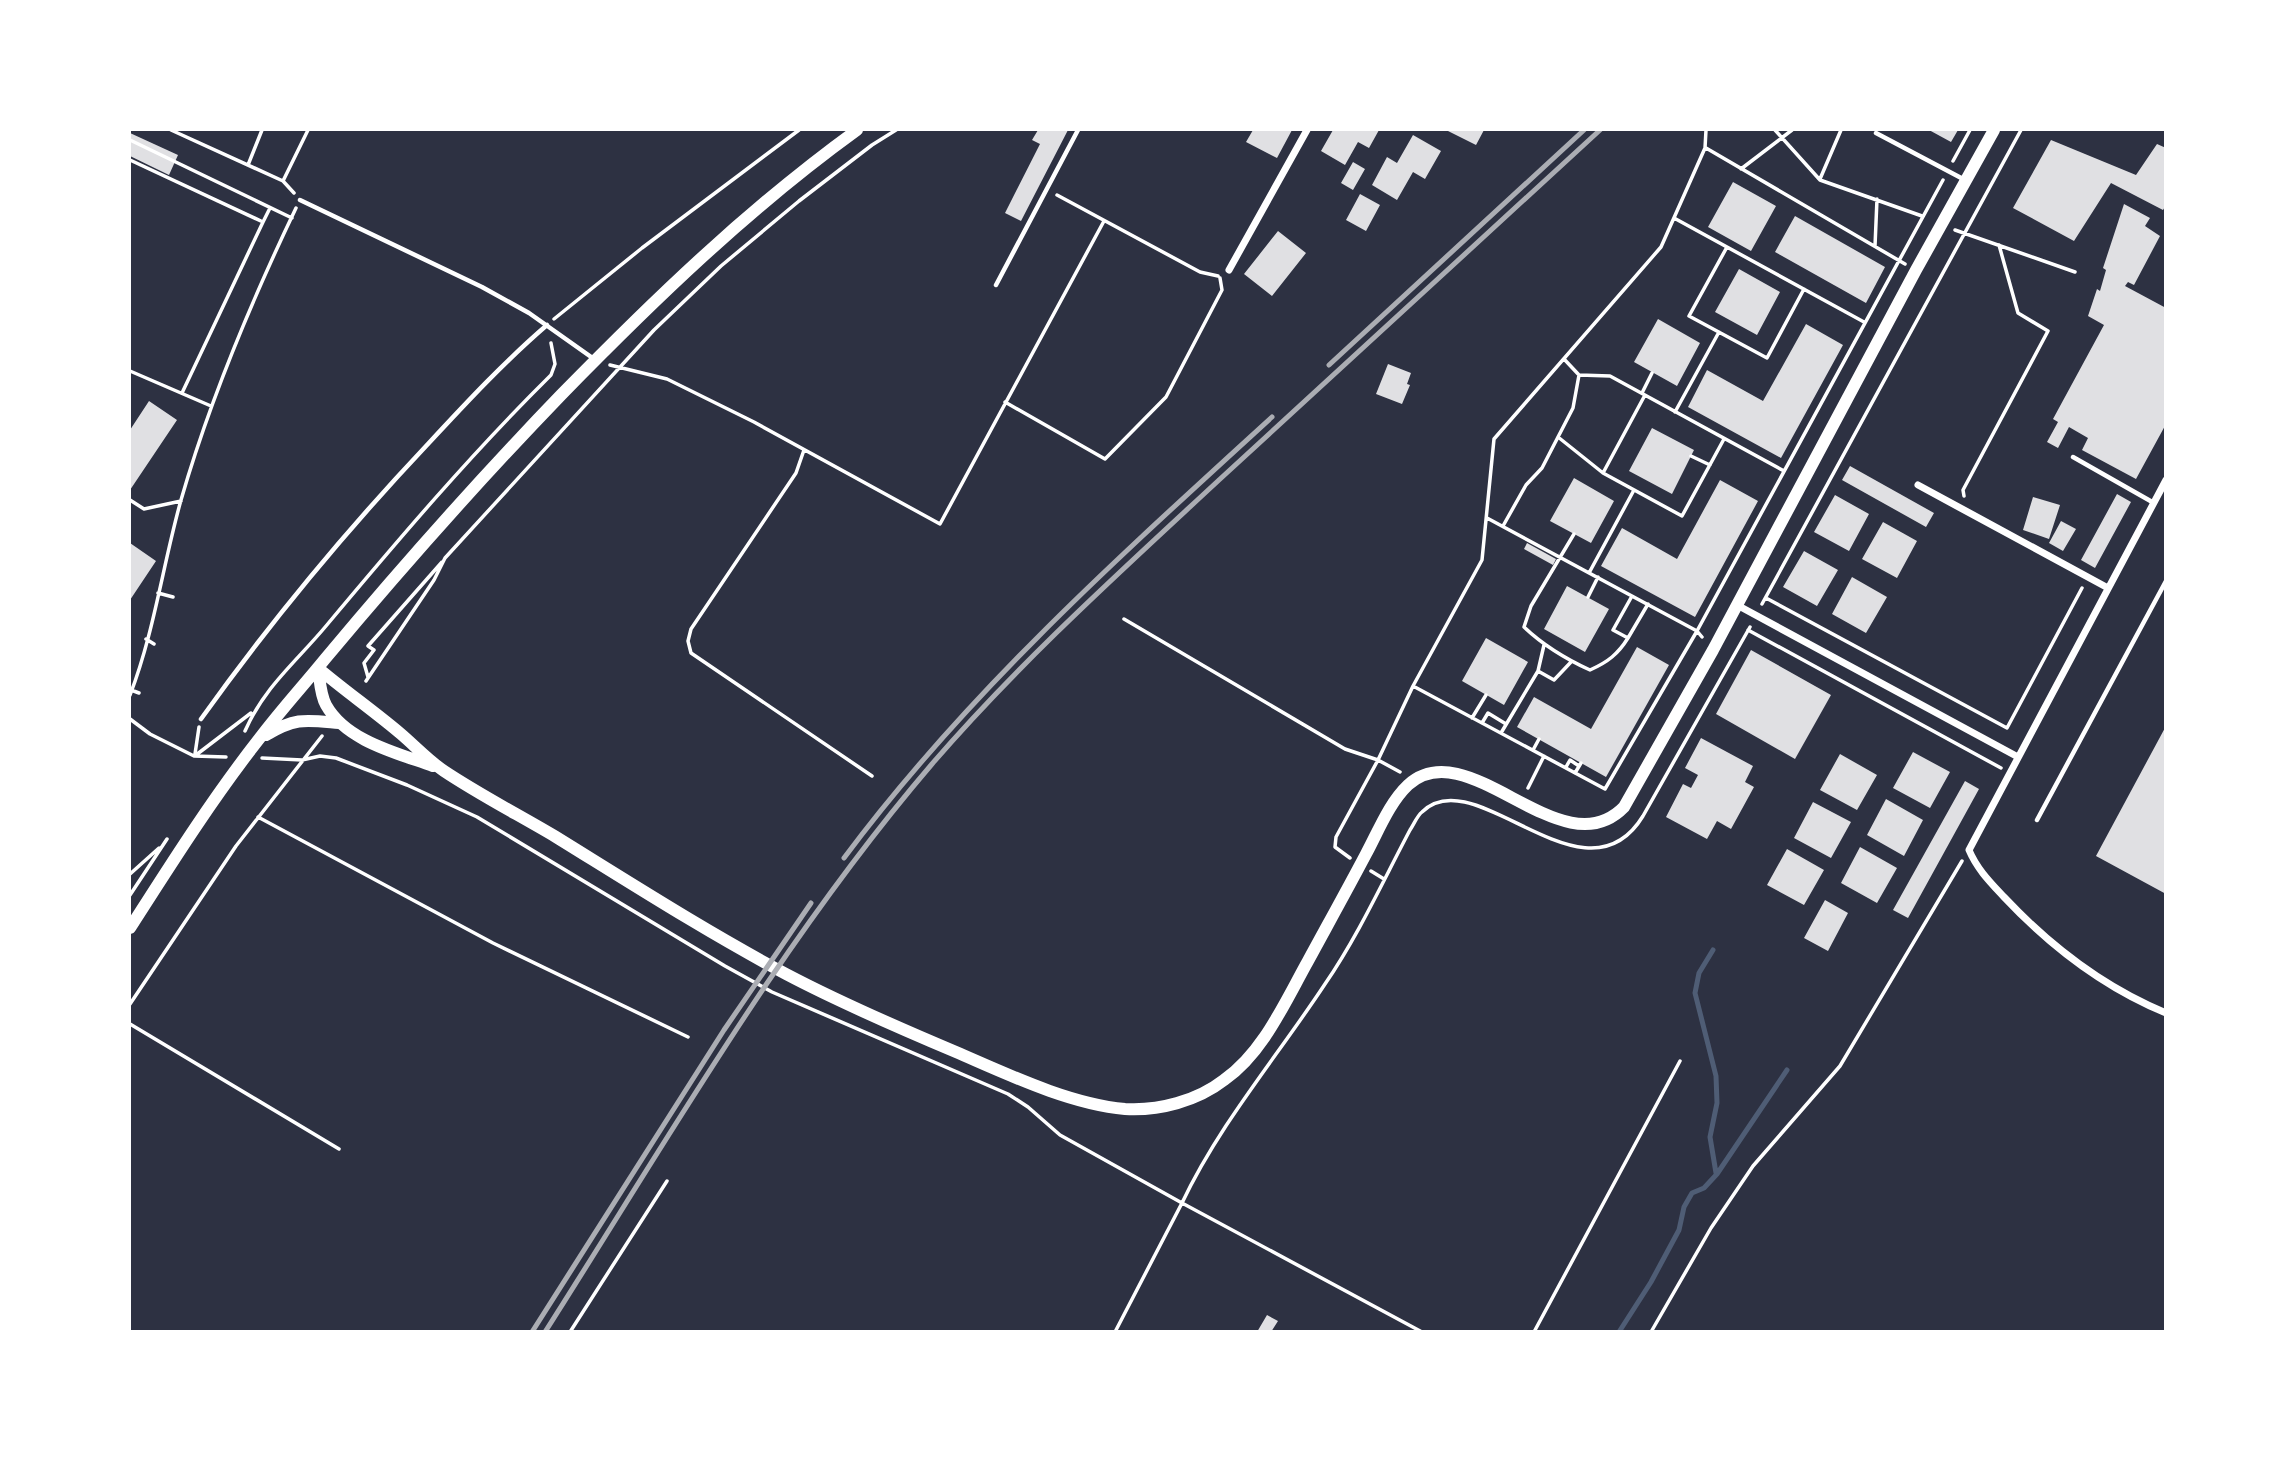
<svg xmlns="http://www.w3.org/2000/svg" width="2295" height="1461" font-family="Signika,sans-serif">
  <rect width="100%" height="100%" fill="#2d3142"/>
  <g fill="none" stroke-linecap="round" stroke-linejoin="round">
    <path stroke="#4f5d75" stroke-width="5" d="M1713,950l-14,23 -4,20 21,83 1,27 -7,34 6,36
      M1619,1332l32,-50 28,-52 5,-23 8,-14 12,-5 13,-14 70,-104"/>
  </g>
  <path fill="#e0e0e3" d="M1038,130h30l-47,91 -16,-8 35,-69 -8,-4z
    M1253,130h39l-15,28 -31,-16z
    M1333,130h46l-10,18 -11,-6 -13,23 -24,-14z
    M1446,130h38l-8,15z
    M1929,130h29l-7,12z
    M130,133l48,22 -9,20 -39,-19z
    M1413,135l28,16 -16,28 -12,-7 -16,28 -25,-15 15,-28 10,6z
    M2051,140l85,35 21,-31 9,4v57l-3,5 -52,-27 -37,58 -61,-33z
    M1353,162l12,7 -12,21 -12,-7z
    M1733,182l43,24 -25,45 -43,-24z
    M1360,194l20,11 -14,26 -20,-11z
    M2124,204l26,14 -5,8 15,10 -26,49 -6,-3 -3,4 41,22v116l-30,55 -54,-29 6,-12 -19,-11 -11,21 -11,-6 11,-20 -5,-3 51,-94 -16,-9 9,-27 3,2 6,-21 -3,-2z
    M1795,216l90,51 -19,36 -91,-51z
    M1278,231l28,22 -34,43 -28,-22z
    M1739,269l41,23 -23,43 -42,-23z
    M1658,319l42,24 -23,43 -43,-24z
    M1806,324l37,21 -62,113 -93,-51 19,-37 56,31z
    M1388,364l23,9 -4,11 3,1 -8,19 -26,-10z
    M149,401l28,19 -47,70v-60z
    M1652,428l42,22 -22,44 -43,-23z
    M1850,466l84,47 -8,14 -84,-47z
    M1574,478l40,23 -23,42 -41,-22z
    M1720,480l38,21 -63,116 -94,-51 21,-38 55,31z
    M2117,494l14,8 -36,66 -14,-8z
    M1835,495l34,19 -20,37 -35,-19z
    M2033,497l27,8 -11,34 -26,-9z
    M2061,521l15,8 -13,22 -14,-8z
    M1883,522l34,19 -20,37 -35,-19z
    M130,543l26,18 -26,39z
    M1527,543l29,16 -3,6 -29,-16z
    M1804,551l34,19 -21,36 -34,-19z
    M1852,577l35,20 -21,36 -34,-19z
    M1567,586l42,23 -24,43 -41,-23z
    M1486,638l42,24 -24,43 -42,-24z
    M1637,647l32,18 -63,112 -89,-50 17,-30 57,32z
    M1751,650l80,45 -36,64 -79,-45z
    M2166,726v168l-70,-38z
    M1701,738l52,28 -8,16 9,5 -23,42 -14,-8 -10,18 -41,-22 17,-33 8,4 7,-13 -13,-7z
    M1913,752l37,20 -20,36 -37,-20z
    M1840,754l37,21 -20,35 -37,-20z
    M1965,781l14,8 -71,129 -15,-8z
    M1886,799l37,21 -19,36 -37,-21z
    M1813,802l38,20 -20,36 -37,-20z
    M1860,847l37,21 -20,35 -36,-20z
    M1787,849l37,21 -20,35 -37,-20z
    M1825,900l23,13 -20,38 -24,-13z
    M1267,1315l11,6 -7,11h-14z"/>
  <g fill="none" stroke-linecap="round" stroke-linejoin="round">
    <path stroke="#fff" stroke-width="3.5" d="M171,130l112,51 11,12
      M1775,130l45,50 102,36
      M130,140l162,78
      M1706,148l199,116
      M130,160l133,62 -81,171
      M1953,161l17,-31
      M248,165l14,-35
      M1741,169l51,-39
      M1820,179l21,-49
      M283,181l25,-51
      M1057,195l143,77 18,4
      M1674,218l190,104
      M263,222l7,-14
      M1955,230l120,42
      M1875,246l2,-47
      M1727,247l-38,69 78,42 37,-69
      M554,319l88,-71 157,-118
      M610,365l57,14 87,43 186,102 164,-303
      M130,371l81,35
      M1579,375l31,1 174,95
      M1642,393l10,-20
      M1005,402l100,57 61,-62 56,-107 -2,-12
      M1675,412l44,-80
      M1558,437l45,36 79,43 42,-77
      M804,450l-8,23 -105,156 -3,12 3,12 181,123
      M1691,456l19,9
      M1603,473l42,-78
      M1964,496l-1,-6 85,-159 -30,-18 -19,-68
      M130,500l14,9 37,-8
      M1487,518l210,113 5,6
      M1503,526l23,-41 16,-17 31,-60 6,-33 -15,-16
      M1574,534l-43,72 -7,21c19,18 42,32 66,43 18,-8 28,-16 38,-32
      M1589,573l45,-83
      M158,593l15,4
      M1632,596l-19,34 15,8 20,-34
      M1588,597l10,-20
      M1766,598l241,130 75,-140
      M1762,604l259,-474
      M1124,619l221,130 33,11 22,12
      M1748,630l253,138
      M146,639l8,5
      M1538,671l16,9 17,-18
      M368,677l-4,-14 10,-13 -6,-4 74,-84
      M366,681l68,-101 11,-22 209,-228 67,-64 78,-65 73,-56 24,-15
      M1413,686l69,-126 12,-121 167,-192 44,-99 1,-18
      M131,690l8,3
      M130,695c24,-62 33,-131 51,-195 29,-101 70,-198 115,-292
      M1472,718l14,-23
      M130,719l20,15 44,22 32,1
      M1482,723l6,-10 18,11
      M245,731c20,-45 51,-69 81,-105 72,-86 145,-172 225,-251l4,-11 -4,-21
      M1501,733l37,-62 6,-26
      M1533,750l6,-11
      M195,754l4,-27
      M196,755l55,-42
      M262,758l40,2 18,-4 16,2 71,27 70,32 248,149 47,26 236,102 20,13 32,28 122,68c38,-80 95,-146 143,-219 33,-48 58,-103 85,-154 4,-6 7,-14 12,-18 53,-53 163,99 221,4l107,-189
      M1566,767l4,-7 9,6
      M1575,773l6,-10
      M1528,788l16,-32
      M258,817l235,126 195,94
      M1350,858l-15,-11 1,-10 42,-77 35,-74 192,103 92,-158 246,-451
      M1371,871l13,8
      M130,874l29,-26
      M130,895l37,-56
      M130,1004l106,-158 86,-110
      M130,1024l209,125
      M570,1332l97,-151
      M1115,1332l67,-129 240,129
      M1534,1332l146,-271
      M1651,1332l60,-104 42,-62 87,-100 122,-205"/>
    <path stroke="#fff" stroke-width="4.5" d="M1876,133l89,47
      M300,200l182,87 47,26 65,46
      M996,285l82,-155
      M2073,457l81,46
      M201,719c70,-98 143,-186 226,-274 39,-42 77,-83 120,-120
      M2037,820l129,-239"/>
    <path stroke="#fff" stroke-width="7" d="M1229,270l78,-140
      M2166,480l-197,370c8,19 21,32 35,47 47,50 99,90 162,116
      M1918,485l190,103
      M1737,605l281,152"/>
    <path stroke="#fff" stroke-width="12" d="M318,668c27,23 56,43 83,66 14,12 27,26 43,37 36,24 75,44 112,66 76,47 151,95 230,137 55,29 113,54 170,78 51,22 113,52 169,57 34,2 72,-8 99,-29 39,-27 61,-78 84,-119 19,-35 39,-71 58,-107 12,-22 23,-51 42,-69 60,-55 154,86 216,22l89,-157 203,-380 78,-140
      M318,668c2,12 2,26 8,37 20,36 71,48 107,61
      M266,735c30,-18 40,-15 73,-12
      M130,928c41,-64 82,-129 129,-189 21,-28 44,-53 66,-80 76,-91 154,-179 236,-264 94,-96 187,-186 296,-265"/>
    <path stroke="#abadb3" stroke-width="5" d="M1329,365l255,-235
      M844,858c123,-165 277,-303 428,-441
      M532,1332l192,-302 87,-127
      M545,1332c123,-193 238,-394 387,-568 88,-102 189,-193 287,-284 127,-117 254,-234 381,-350"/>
  </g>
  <rect width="2295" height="1461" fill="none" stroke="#ffffff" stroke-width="262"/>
</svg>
